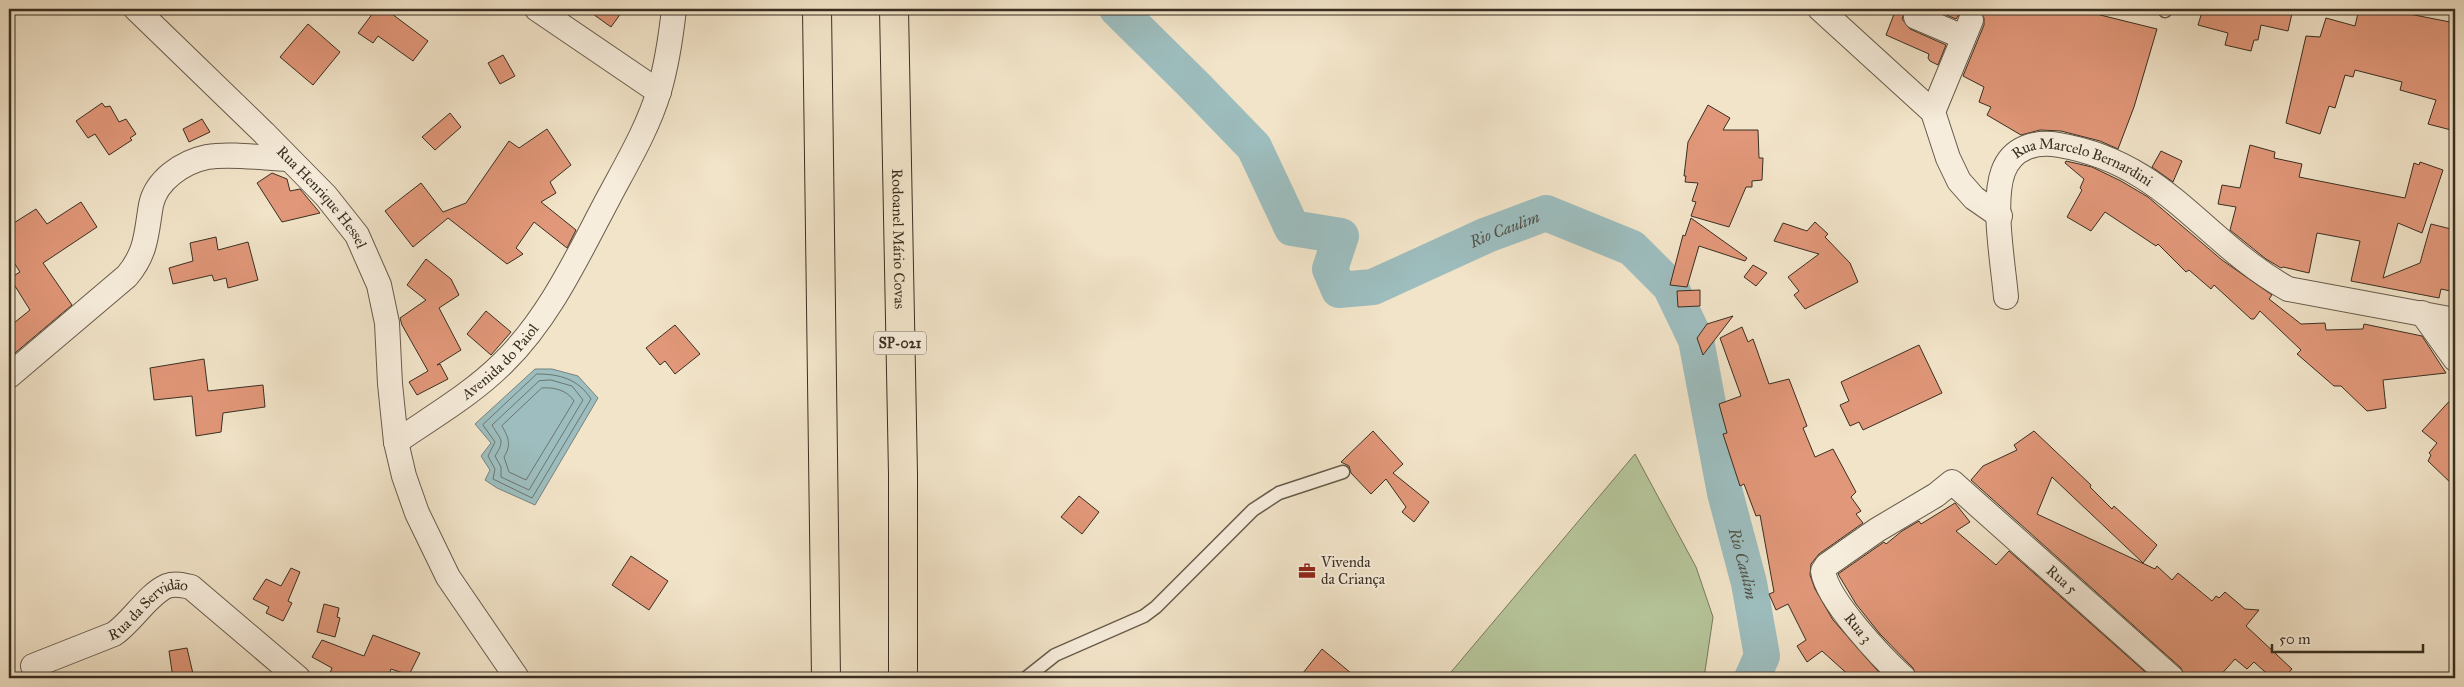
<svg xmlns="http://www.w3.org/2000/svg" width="2464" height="687" font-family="'IM FELL Great Primer',serif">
  <rect width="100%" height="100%" fill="#f2e4c9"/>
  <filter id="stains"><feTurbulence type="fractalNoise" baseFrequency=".004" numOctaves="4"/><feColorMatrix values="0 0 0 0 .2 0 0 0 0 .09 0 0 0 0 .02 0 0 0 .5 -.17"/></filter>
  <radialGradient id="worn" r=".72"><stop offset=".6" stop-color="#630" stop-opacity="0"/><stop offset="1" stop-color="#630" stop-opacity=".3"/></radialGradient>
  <path fill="#b6c59a" stroke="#787a5e" d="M1635,454l61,113 17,50 -9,61h-258z"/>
  <path fill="#9dbdbe" stroke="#75847f" d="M535,369h17l26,7 20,22 -63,107 -38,-17 -12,-8 5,-10 -9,-14 10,-13 -16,-19z"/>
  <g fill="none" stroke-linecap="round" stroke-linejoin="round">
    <path stroke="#6b7670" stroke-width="1" d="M537,374c23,0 41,5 54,25l-59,99 -39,-19 2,-10 -7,-13 7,-14 -12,-17z
      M551,380l21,6 11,14 -54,90 -28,-13v-10l-6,-11c11,-17 5,-16 -3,-31l47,-44z
      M542,388c12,-1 25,2 32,13l-48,79 -17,-8 -5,-15c8,-13 4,-20 -2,-31z"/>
    <path stroke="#9dbdbe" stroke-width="36" id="s1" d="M1117,9l78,77 59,61 38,81 49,8 -11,33 9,21 34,-3 114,-52 59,-22 86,35 38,38 26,54 29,153 24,90 13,73 -10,22"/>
  </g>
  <path fill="#e19779" stroke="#392f21" d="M376,9h6l10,5 36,27 -15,20 -35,-25 -5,7 -15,-10z
    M586,9h38l-13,18z
    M1896,9h10l-4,10 8,10 36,16 -8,20 -8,-4 -2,-3 1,-4 -43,-19z
    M1932,9h31l-7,10z
    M1978,9h98l81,20 -23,78 -16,42 -18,-8 -39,-10 -21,-1 -19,5 -34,-20 4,-8 -12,-5 5,-15 -21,-11 21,-51v-7z
    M2203,9h90l-5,22 -27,-6 -3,15h-4l-3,11 -26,-6 3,-12 -30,-8z
    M2359,9h25l71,14v108l-27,-7 8,-24 -36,-10 2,-8 -47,-12 -2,7 -8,-2 -10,33 -6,-2 -9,28 -34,-11 20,-87 14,1 6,-19 29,8z
    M308,24l32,28 -27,33 -33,-28z
    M503,55l12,21 -15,8 -12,-21z
    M102,103l3,4 5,-1 9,16 7,-3 10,15 -6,4 2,2 -23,15 -14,-21 -7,4 -12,-17z
    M1708,105l22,13 -7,12h35l1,28h4l-1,22 -10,1v6h-6l-17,40 -38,-11 5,-14 -4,-1 6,-18 -13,-1 1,-6h-2l4,-34z
    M450,113l11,14 -26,23 -13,-13z
    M202,119l8,13 -21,10 -6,-13z
    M547,129l24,36 -21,17 6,11 -15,9 35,28 -9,18 -33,-26 -18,26 7,6 -16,10 -59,-46 -35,29 -28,-36 36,-28 22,29 23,-9 43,-62 10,7z
    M2250,145l25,7 -1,6 28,6 -3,13 106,21 9,-35 5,2 1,-3 23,8 -21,63 -24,-10 -15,55 37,-15 11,-39 24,6v62l-14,-3 -2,9 -88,-17 9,-40 -43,-8 -8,40 -26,-6 -2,1 -15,-9 -36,-29 6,-23 -18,-3 4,-19 18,3z
    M2161,151l21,10 -9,21 -21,-15z
    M2066,161l26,6 29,14 27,16 74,63 50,35 -3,4 32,25 24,-1 1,7 37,-1 1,-5 58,12 24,37 -63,7 3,28 -19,3 -26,-25h-7l-37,-32 4,-4 -41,-39 -6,8h-3l-37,-34 -3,4 -22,-19 -3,2 -28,-28 -2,2 -51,-34 -14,19 -24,-14 15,-27 -2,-2 4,-9 -19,-16z
    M272,173l15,6 3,12 10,-2 20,24 -38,9 -25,-39z
    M81,202l16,25 -54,36 29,42 -63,53v-31l21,-17 -20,-32 10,-6 -11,-17v-29l27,-17 11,15z
    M1691,218l56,40 -2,3 -46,-15 -12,41 -17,-2 13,-50 2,1z
    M1815,222l13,12 -3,3 25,26 8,19 -53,27 -11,-14 5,-4 -11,-14 31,-23 -45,-13 9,-18 24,8z
    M216,237l2,13 30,-8 10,38 -30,8 -2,-10 -12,3 -2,-6 -39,9 -4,-16 24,-7 -3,-18z
    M426,259l25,20 8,16 -20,13 22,42 -24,15 3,-1 8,15 -31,16 -8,-13 19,-11 -26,-46 -2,-7 26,-18 -19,-15z
    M1753,265l14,8 -11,13 -12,-9z
    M1700,290v16l-22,1 -1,-16z
    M486,311l25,21 -20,23 -24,-21z
    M1733,316l-30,39 -6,-17 10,-14z
    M675,325l25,29 -25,20 -10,-13 -5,4 -14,-17z
    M1742,327l6,15 5,-3 16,45 20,-5 18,47 -4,2 12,29 18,-8 23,43 -5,5 10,14 -5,3 7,9 -44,31 -8,10 -1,11 5,14 18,31 51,58h-32l-30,-27 -15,11 -10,-16 9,-6 -18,-36 -12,6 -7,-16 5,-2 -14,-77 -4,1 -12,-32 -4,2 -17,-52 4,-1 -8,-29 22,-8 -21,-58z
    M1919,345l23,48 -79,37 -4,-8 -9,4 -10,-21 9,-4 -8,-19z
    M204,359l4,32 55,-6 2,22 -42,6 -2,19 -25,4 -4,-40 -38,4 -4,-32z
    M2455,395v92l-27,-26 3,-6 -2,-2 8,-10 -15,-12z
    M1373,431l30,33 -10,9 36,29 -15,20 -12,-10 4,-5 -20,-28 -15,15 -20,-21 -2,-7 -8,-4z
    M2034,431l57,54 -1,2 22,22 2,-3 43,39 -14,18 -91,-86 -15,37 118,55 2,-3 15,14 6,-7 34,28 4,-5 3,2 6,-6 20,17 14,1 -13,16 46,43 -8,9h-12l-18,-16 -7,7 -12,-10 -17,19h-33l-4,-10 -210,-188 12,-14 34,-16 -3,-5z
    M1079,496l20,16 -17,22 -21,-17z
    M1955,503l15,19 -14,9 40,34 13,-14 143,127h-235l-4,-10 -33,-34 -24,-30 -18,-30 46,-32 2,2 16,-13 17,-10 2,3z
    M631,556l37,25 -19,29 -37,-25z
    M291,568l9,4 -12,29 4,2 -9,18 -17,-8 3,-6 -16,-8 13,-20 15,7z
    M324,604l15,4 -2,9 3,1 -5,19 -18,-5z
    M373,635l47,18 -11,22 -18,-6 -3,9h-60l4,-10 -20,-11 10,-17 42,16z
    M187,648l7,30h-21l-4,-27z
    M1322,649l35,29h-58z"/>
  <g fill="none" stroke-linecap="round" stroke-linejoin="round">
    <g stroke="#675c4b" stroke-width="15">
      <path id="lane" d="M2165,11l1,-2
        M1026,678l29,-23 89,-39 12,-9 97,-97 26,-17 64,-21"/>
    </g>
    <g stroke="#675c4b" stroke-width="26">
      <g id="street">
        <path id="s2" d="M136,9l128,124 62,63 31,39 22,50 8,38 3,61 6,58 8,34 13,37 31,64 69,101"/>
        <path d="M537,9l122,83"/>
        <path d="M1820,9l113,103 15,46 11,23 15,17 26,18"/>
        <path d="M1916,17l47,20"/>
        <path d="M1933,112l38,-92"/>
        <path id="s3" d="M2006,297c-3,-34 -14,-94 -3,-125 9,-25 33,-31 56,-27 107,18 143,96 229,144l167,31"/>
        <path d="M2422,313l33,46"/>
        <path d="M9,376l118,-100c20,-24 19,-42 24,-71 5,-25 32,-43 56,-48 23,-4 57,1 81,2"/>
        <path id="s4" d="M396,442c36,-25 76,-48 107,-79 47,-46 75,-108 106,-166 18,-34 39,-69 50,-106 8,-27 12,-55 15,-82"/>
        <path id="s5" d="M33,666l81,-32c18,-12 34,-40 53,-48 8,-3 16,-1 24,1l107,91"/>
        <path id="s6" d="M1904,678c-22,-20 -77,-78 -81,-107l4,-6 50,-35 59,-35 16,-13 220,196"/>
      </g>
    </g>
    <g stroke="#392f21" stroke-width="30">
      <g id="highway">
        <path d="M817,9l9,669"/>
        <path id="s7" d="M894,9l9,465v204"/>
      </g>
    </g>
    <use href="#lane" stroke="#f7eddc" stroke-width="12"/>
    <use href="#street" stroke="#f7eddc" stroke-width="24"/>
    <use href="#highway" stroke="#f2e4c9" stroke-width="28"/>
  </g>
  <defs>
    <g id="office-bare" transform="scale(1.35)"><path d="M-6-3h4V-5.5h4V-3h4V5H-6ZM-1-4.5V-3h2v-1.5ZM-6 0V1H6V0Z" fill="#8f2418" stroke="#f7eddc" stroke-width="2.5" paint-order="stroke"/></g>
  </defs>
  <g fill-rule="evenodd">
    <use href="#office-bare" x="1307" y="571"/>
  </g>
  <g text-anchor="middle" stroke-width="4" stroke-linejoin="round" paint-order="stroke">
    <rect fill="#f7eddc" stroke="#726859" stroke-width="1" x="874" y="331.5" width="52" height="23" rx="4"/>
    <g font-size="14" font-weight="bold" fill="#392f21">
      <text x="900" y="348">SP-021</text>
    </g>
    <g font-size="15" fill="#392f21" stroke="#f7eddc">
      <text dy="5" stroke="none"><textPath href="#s3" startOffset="220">Rua Marcelo Bernardini</textPath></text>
      <text dy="5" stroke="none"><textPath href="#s2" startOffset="265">Rua Henrique Hessel</textPath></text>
      <text dy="5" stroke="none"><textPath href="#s7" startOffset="230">Rodoanel Mário Covas</textPath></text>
      <text dy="5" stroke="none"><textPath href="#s4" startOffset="132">Avenida do Paiol</textPath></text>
      <text dy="5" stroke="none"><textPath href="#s6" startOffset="440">Rua 5</textPath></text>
      <text dy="5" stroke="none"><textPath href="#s5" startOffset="131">Rua da Servidão</textPath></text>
      <text transform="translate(1858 628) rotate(51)" y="5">Rua 3</text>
    </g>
    <g font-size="15" fill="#392f21" stroke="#f7eddc" text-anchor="start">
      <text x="1321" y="567">Vivenda<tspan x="1321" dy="17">da Criança</tspan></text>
    </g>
    <g font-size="16" font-style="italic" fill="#525248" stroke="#f7eddc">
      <text dy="6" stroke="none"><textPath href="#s1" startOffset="569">Rio Caulim</textPath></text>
      <text dy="6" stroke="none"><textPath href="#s1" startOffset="1049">Rio Caulim</textPath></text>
    </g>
  </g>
  <rect width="2464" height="687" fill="none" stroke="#f2e4c9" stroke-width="30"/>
  <rect x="10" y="10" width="2444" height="667" fill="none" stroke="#392f21" stroke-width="2.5"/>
  <rect x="15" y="15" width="2434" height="657" fill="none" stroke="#392f21"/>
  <path d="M2272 644v8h151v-8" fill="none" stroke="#392f21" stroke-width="2.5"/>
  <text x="2279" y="644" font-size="15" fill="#392f21" stroke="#f7eddc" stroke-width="4" paint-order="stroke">50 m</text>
  <rect width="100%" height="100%" filter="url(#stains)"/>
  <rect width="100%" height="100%" fill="url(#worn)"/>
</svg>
